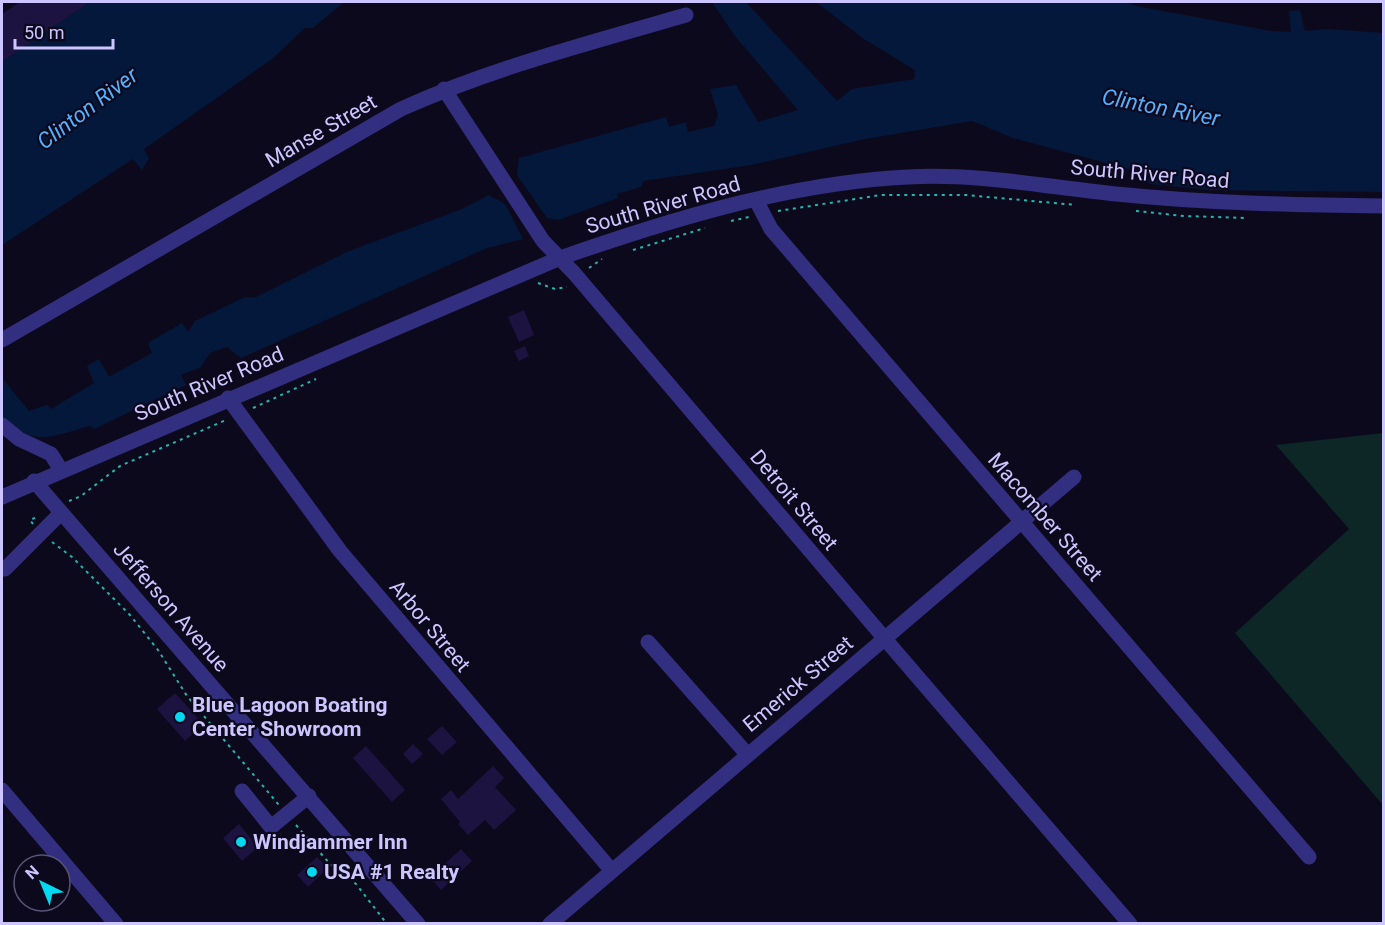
<svg xmlns="http://www.w3.org/2000/svg" width="1385" height="925" font-family="Roboto,sans-serif">
  <rect width="100%" height="100%" fill="#0d091d"/>
  <path fill="#0c2726" d="M1383,433h1l-1,372 -148,-172 114,-104 -73,-84z"/>
  <path fill="#04183b" d="M90,2h254l-31,26h-8l-33,31 -128,90 5,9 -7,12 -9,-11 -131,86v-183z
    M712,2h34l91,99 15,-12 62,-10 1,-9 -51,-31 -48,-37h311l9,4 135,25 20,1 -2,-21 11,-1 5,21 24,-2 54,4v159l-172,-2 -61,-6 -18,-14 -119,-32 -41,-17 -107,18 -114,26 -108,16 -2,6 -24,7 1,4 -60,22 -11,-2 -30,-43 2,-17 147,-41 3,10 17,-5 2,10 26,-6 4,-11 -8,-26 26,-4 22,37 40,-12 -63,-74z
    M489,195l16,9 18,35 -36,9 -246,110 -14,-11 -17,6 -9,14 -20,8 5,10 -92,44 -4,-3c-41,11 -52,21 -88,-7v-41l27,33 18,-6 4,4 43,-26 -7,-17 12,-7 10,18 43,-24 -4,-10 34,-20 6,9 7,-11 50,-24 9,1 95,-47 113,-42z"/>
  <path fill="#1c1340" d="M20,2h70l-88,60v-48z
    M524,310l10,25 -15,7 -11,-25z
    M525,346l4,10 -10,5 -5,-10z
    M175,693l28,31 -18,17 -28,-32z
    M442,726l15,16 -15,13 -15,-16z
    M413,744l10,10 -11,10 -9,-10z
    M366,746l39,44 -13,12 -39,-44z
    M493,766l11,12 -9,9 21,23 -22,20 -9,-10 -17,15 -10,-11 2,-2 -19,-23 10,-9 7,9z
    M239,824l19,23 -16,14 -19,-23z
    M461,849l11,12 -31,29 -11,-13z
    M317,857l11,11 -20,19 -11,-12z"/>
  <g fill="none" stroke-linecap="round" stroke-linejoin="round">
    <path stroke="#20b8ae" stroke-width="2" stroke-dasharray="3 4.5" stroke-linecap="butt" d="M778,211l103,-16h85l110,10
      M1136,211l48,5 63,2
      M731,221l18,-4
      M633,250l72,-22
      M589,268l13,-9
      M538,283l17,6 12,-2
      M253,408l63,-29
      M69,501l12,-5 39,-30 106,-46
      M33,524l-3,-4 7,-3
      M52,542l20,15 58,58 28,35 29,46 92,109
      M296,825l34,39 26,20 31,40"/>
    <path stroke="#322f81" stroke-width="15" d="M444,89l99,152 31,32 311,366 245,285
      M756,200l15,29 538,628
      M2,340l399,-231c91,-41 189,-66 285,-94
      M228,398l112,153 272,320
      M2,425l17,14 32,15 10,16
      M34,481l384,443
      M2,497l558,-239c112,-39 229,-75 348,-81 70,-4 139,10 208,17 89,9 178,11 268,12
      M2,569h3l56,-56
      M648,642l99,112
      M2,790l114,134
      M242,791l29,36 38,-31
      M550,924l524,-447"/>
  </g>
  <g fill="#00d9f0" stroke="#0d091d" stroke-width="2">
    <circle cx="180" cy="717" r="6"/>
    <circle cx="241" cy="842" r="6"/>
    <circle cx="312" cy="872" r="6"/>
  </g>
  <g text-anchor="middle" stroke-width="4.5" stroke-linejoin="round" paint-order="stroke">
    <g font-size="21" fill="#ccc5ff" stroke="#0d091d">
      <text transform="translate(321 131) rotate(-30)" y="7">Manse Street</text>
      <text transform="translate(1150 174) rotate(5)" y="7">South River Road</text>
      <text transform="translate(663 205) rotate(-16)" y="7">South River Road</text>
      <text transform="translate(209 384) rotate(-23)" y="7">South River Road</text>
      <text transform="translate(794 500) rotate(50)" y="7">Detroit Street</text>
      <text transform="translate(1045 517) rotate(49)" y="7">Macomber Street</text>
      <text transform="translate(171 607) rotate(49)" y="7">Jefferson Avenue</text>
      <text transform="translate(430 626) rotate(50)" y="7">Arbor Street</text>
      <text transform="translate(798 684) rotate(-40)" y="7">Emerick Street</text>
    </g>
    <g font-size="21" font-weight="bold" fill="#ccc5ff" stroke="#0d091d" text-anchor="start">
      <text x="192" y="712">Blue Lagoon Boating<tspan x="192" dy="24">Center Showroom</tspan></text>
      <text x="253" y="849">Windjammer Inn</text>
      <text x="324" y="879">USA #1 Realty</text>
    </g>
    <g font-size="22" font-style="italic" fill="#53b0ff" stroke="#0d091d">
      <text transform="translate(1161 107) rotate(11)" y="8">Clinton River</text>
      <text transform="translate(87 108) rotate(-37)" y="8">Clinton River</text>
    </g>
  </g>
  <rect width="1385" height="925" fill="none" stroke="#ccc5ff" stroke-width="6"/>
  <g transform="translate(42 883) rotate(317)"><circle r="28" fill="#0d091d" stroke="#595477" stroke-width="1.5"/>
  <path d="M0-4.5L10 22L0 15L-10 22Z" fill="#00d9f0"/>
  <text y="-9" font-size="16" font-weight="bold" text-anchor="middle" fill="#ccc5ff">N</text>
  </g>
  <path d="M15 39v9h98v-9" fill="none" stroke="#ccc5ff" stroke-width="3"/>
  <text x="24" y="39" font-size="18" fill="#ccc5ff" stroke="#0d091d" stroke-width="4.5" paint-order="stroke">50 m</text>
</svg>
